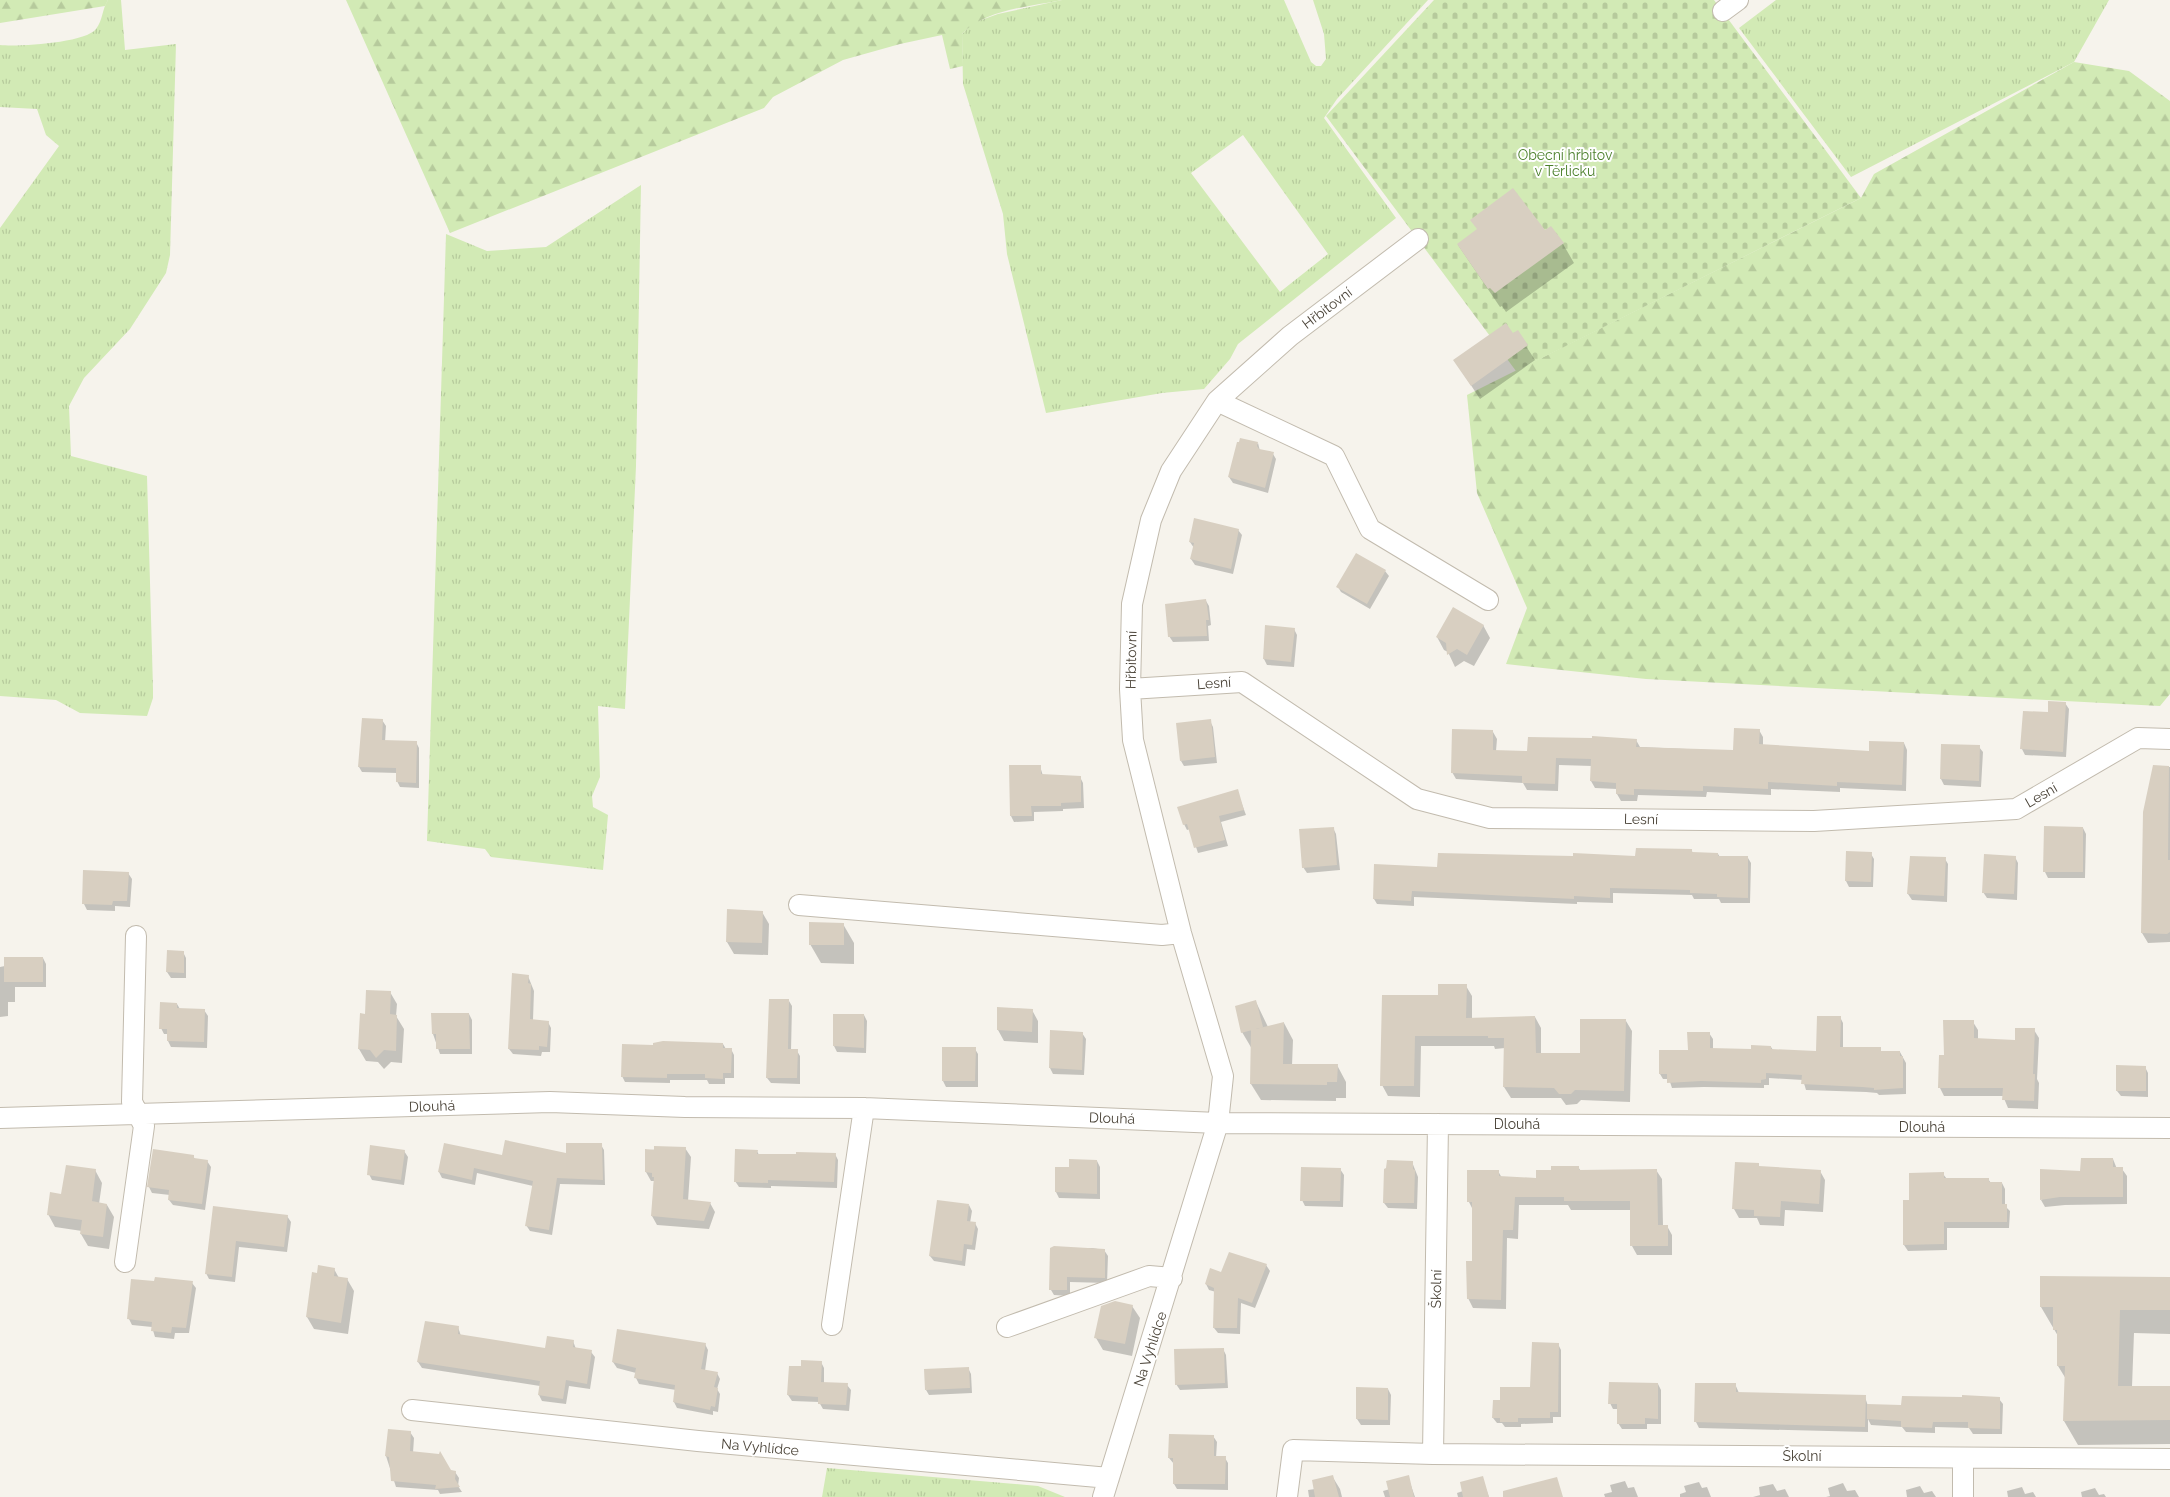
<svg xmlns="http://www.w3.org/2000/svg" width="2170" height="1497" font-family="Raleway,sans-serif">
  <defs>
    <pattern id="grass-tufts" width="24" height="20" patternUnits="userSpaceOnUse" patternTransform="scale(1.25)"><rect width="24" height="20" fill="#d2eab5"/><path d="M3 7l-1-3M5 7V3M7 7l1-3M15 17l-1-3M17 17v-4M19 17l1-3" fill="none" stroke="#b6ca9c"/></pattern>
    <pattern id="forest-firs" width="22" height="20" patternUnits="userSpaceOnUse" patternTransform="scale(1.25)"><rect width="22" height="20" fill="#d2eab5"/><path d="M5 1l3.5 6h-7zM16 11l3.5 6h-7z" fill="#b6ca9c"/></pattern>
    <pattern id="cemetery-stones" width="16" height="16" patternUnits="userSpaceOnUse" patternTransform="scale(1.25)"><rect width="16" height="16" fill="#d2eab5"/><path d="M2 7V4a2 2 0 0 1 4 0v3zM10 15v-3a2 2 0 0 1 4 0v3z" fill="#b6ca9c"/></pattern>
  </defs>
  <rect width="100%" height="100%" fill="#f6f3ec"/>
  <path fill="url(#grass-tufts)" fill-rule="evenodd" d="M108,0h13l4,50 51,-6 -6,211 -4,18 -36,56 -46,49 -15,28 2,50 76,20 6,212v10l-6,18 -67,-3 -24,-13 -56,-4v-468l59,-82 -13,-11 -9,-26 -37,-2v-62c18,2 85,-2 96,-16 7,-9 6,-20 12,-29z
    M1062,0h222l27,62 5,4h5l5,-7 -2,-25 -11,-34h115l-91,99 -13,19 72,100 -158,126 -8,15 -26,30 -42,4 -116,20 -39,-159 -4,-40 -40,-130 -1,-50 11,-11 25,-9zM1243,135l85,119 -48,38 -89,-119z
    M1776,0h333l-35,62 -223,115 -112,-149z
    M641,185l-5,281 -11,243 -27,-3 2,71 -8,19 1,11 15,8 -5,55 -112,-13 -6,-8 -58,-8 19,-607 41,17 59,-4z
    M827,1468l211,18 27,11h-243z"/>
  <path fill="url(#forest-firs)" d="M0,0h108l-3,6 -105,17z
    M346,0h716c-33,7 -76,9 -100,34l1,32 -13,3 -8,-34 -42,9 -57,16 -70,37 -9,11 -314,125z
    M2074,62l55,9 41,30v593l-10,12 -514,-27 -140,-15 21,-56 -50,-115 -10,-98 394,-197 13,-24z"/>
  <path fill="url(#cemetery-stones)" d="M1434,0h280l147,198 -345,173 -190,-255z"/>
  <path fill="#0003" d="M1545,232l18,12 11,19 -68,49 -4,-6 -2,1 -42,-62z
    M1517,332l18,28 -55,39 -25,-38z
    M1258,443l2,8 13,3 3,5 -8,34 -35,-10 -4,-6z
    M1238,530l4,5 -9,39 -38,-9 -4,-6 3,-11 -4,-6z
    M1385,571l4,5 -19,33 -29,-17 -3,-5z
    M1206,601l3,5 2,19 -3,1 1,15 -36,1 -4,-6z
    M1483,625l7,13 -16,28 -10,-5 -9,6 -7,-15 -4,-2 -7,-13z
    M1294,629l3,6 -3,32 -27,-2 -3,-6z
    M2065,703l4,6 -3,48 -41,-2 -3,-6 27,-36z
    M382,720l4,6 -1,16h31l3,6v40l-19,-1 -3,-6v-8l-35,-1 -3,-5z
    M1210,721l3,6 4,36 -33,3 -3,-5z
    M1759,730l4,7v9l107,6 34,-9 3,7 -1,41 -66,-3v4l-69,-3v6l-64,-3 -1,5 -68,-2 -1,6h-16l-4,-7v-5l-22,-1 -4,-7 1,-15 -33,-1 -1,26 -31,-1 -4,-7 -67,-4 -4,-7 41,-40 4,7 -1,12 33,2 107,-13 4,7 94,4z
    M1942,745l37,2 4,5 -2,35 -37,-2 -3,-6z
    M1040,766l3,10 37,1 3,6 1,25 -21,1v2l-29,1v9l-20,1 -3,-6z
    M2154,766l16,1v175l-22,1 -6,-10 2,-121z
    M1237,791l9,24 -25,7 7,24 -30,7 -8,-24 -3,1 -3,-6z
    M1333,828l3,6 4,36 -33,3 -4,-6z
    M2083,828l3,6 -1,44h-37l-3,-6z
    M1691,850l3,4h24l2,3 28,1 3,5 -1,40h-29l-2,-4h-25l-2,-4 -79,-2v10l-36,-1v2l-163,-7v9l-37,-2 -3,-5 65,-30 135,-11 63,-1z
    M1847,853l24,1 3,5 -1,28h-24l-3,-6z
    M1911,857l34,2 3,5 -1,38 -35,-2 -4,-6z
    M2015,857l3,6 -1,37 -30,-2 -4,-6z
    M128,873l4,6 -2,28 -15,-1v5l-28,-1 -3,-6z
    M762,912l7,12 -1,31 -34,-1 -7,-12z
    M843,924l11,19v21l-33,-1 -11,-19z
    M183,952l3,6v20h-15l-4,-6z
    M43,958l3,6v23h-31v15h-7v14l-8,1v-50z
    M528,976l6,15 -1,29 15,2 3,6 -1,24h-8l-1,4 -28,-2 -4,-5z
    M1466,986l6,10v23l63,-2 6,11v26h40l45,-33 6,10 -2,71 -49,-2 -4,4 -11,1 -5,-7h-50l-7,-11 1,-39 -10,1 -1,-3h-73l-1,51 -32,-1 -6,-11 57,-88z
    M390,992l7,12 -1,12 8,13 -2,34 -11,-1 -7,7 -6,-7 -12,-1 -7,-12 8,-34z
    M789,1001l3,5 -1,45h6l3,5v28l-29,-1 -4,-5z
    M1256,1002l12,25 16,-4 9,17 -1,26 45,-1 9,17v16h-10v3l-75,-1 -10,-16 1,-35 -10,-17z
    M177,1004l3,5 24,1 4,6 -1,32 -36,-1 -3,-6v-7h-4l-3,-6z
    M998,1008l34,2 6,11v22l-34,-2 -6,-11z
    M469,1014l3,6v34h-32l-7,-20z
    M864,1015l3,6 -1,32 -29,-1 -3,-6z
    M1840,1017l3,6v25l37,1 2,4 18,-1 6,11v31l-27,1 -2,-2 -11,-1 -60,-2 -3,-10 -34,-2v7h-5v3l-60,-1 -32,1 -3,-9h-6l-3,-5 49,-41 4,6v10l39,1 19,-3 2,3 44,2z
    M1973,1022l5,8v9l38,2 18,-11 5,8 -2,41 2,4 -1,26 -30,-1 -5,-12h-59l-4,-8 5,-32z
    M1082,1033l4,6 -2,36 -31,-1 -3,-6z
    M723,1044l3,5h5l3,6v23h-9v6h-16l-2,-4h-37v3l-45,-1 -3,-6z
    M975,1049l3,5v33h-32l-3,-6z
    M2145,1067l3,6v24l-27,-1 -4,-5z
    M601,1145l3,5 1,35 -45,-1 -8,51 -22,-4 -4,-6 7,-39 -56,-13 -2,12 -33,-7 -3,-6 64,-15 64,-2z
    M685,1148l6,9 -3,44 22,2 5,9 -6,17 -52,-4 -5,-9 2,-35h-3l-5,-9 1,-22z
    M404,1151l4,6 -4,28 -32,-5 -3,-6z
    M757,1151l2,4 76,-1 3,6 -1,28 -66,-2v2l-32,-1 -4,-6z
    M193,1156l2,3 12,2 4,6 -6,43 -32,-5 -4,-5 1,-5 -18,-2 -3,-6z
    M2113,1159l4,10h5l5,7v28l-62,1 -20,2 -4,-7 41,-28z
    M1097,1161l3,6v32l-41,-1 -3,-6v-24h14z
    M1412,1162l6,15 -1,32 -29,-1 -4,-5 3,-34z
    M1578,1167l3,4 75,-1 6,9 1,47h4l5,9v20h-35l-5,-9 -1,-36h-60l-3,-5h-49l-1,34 -11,-1 -1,71 -33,-1 -5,-10 6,-36 -1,-52 -4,-8 29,-31 4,7 35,1 16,-8z
    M1760,1168l60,3 5,9 -2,32 -38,-2 -1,16 -24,-1 -3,-7h-18l-5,-9z
    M1340,1169l4,6 -1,32 -38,-1 -3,-6z
    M95,1170l7,13 -3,21 8,1 7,12 -5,32 -21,-3 -7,-12 1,-3 -27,-4 -7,-13 14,-18z
    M1943,1174l4,5h41l3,4h11l3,6v17l5,5 -1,17h-62v22l-39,1 -4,-6 6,-44z
    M969,1205l3,6 -2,12h5l3,6 -3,21 -8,-1 -2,17 -31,-5 -4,-5z
    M214,1207l73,9 4,6 -4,30 -48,-5 -4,35 -26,-3 -3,-6z
    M1092,1248l12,2 4,6 -1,27 -37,-1v14l-16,-1 -3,-5v-41z
    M1266,1265l4,6 -15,37 -14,-5 -1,31 -22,-1 -4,-5 2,-36 -7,-2 -3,-6 16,-10z
    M334,1269l5,9 8,1 7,12 -6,43 -34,-5 -7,-12 11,-43z
    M2170,1278v56l-36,-1 -2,54h38v57l-92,1 -14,-24 2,-42 -8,-13v-30l-17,-29z
    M192,1283l4,5 -7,45h-14l-1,6 -19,-2 -3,-10 -20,-2 -3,-6z
    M1132,1306l8,12 -8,38 -29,-6 -7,-12z
    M458,1327l3,9 85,13 27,-8 3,8 15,3 4,5 -5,32 -21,-3 -3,18 -24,-3 -3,-6 1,-9 -118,-18 -4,-6z
    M705,1344l3,6 -3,21 12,2 3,6 -3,10 3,5 -2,18 -5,-1v4l-36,-7 -3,-6 2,-12 -37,-6 -3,-6v-5l-19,-5 -4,-6z
    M1558,1344l3,6v67h-8v6l-32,1v3h-16l-3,-4h-5l-4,-5 8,-16 30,-14z
    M1223,1349l3,6 2,33 -48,2 -4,-6z
    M821,1362l3,6v15l23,2 4,5 -2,21 -26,-2 -4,-7 -27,-1 -4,-6z
    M968,1368l3,6 1,19 -43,2 -3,-5z
    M1658,1384l3,6v34h-14v5h-25l-4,-6v-14h-5l-3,-6z
    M1696,1384h39l4,9 126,4 3,9h35l96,-7 4,5 -1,30h-29l-4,-6 -34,-1v6l-29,-1 -4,-5 -31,-2 -3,-6v13l-169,-4 -3,-6z
    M1388,1389l3,6 -1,30h-29l-4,-6z
    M410,1432l4,6 -1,15 37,18 5,1 4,6 -1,8 4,6 -22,2 -2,-4 -42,-3 -10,-31z
    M1213,1436l4,6 -1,16h9l3,5v27l-51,-1 -3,-5v-20l-5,-6z
    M1332,1476l8,13 2,8h-33l-1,-7 7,-1z
    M1408,1477l7,20h-30l-2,-6 7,-2z
    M1482,1478l7,19h-31l-1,-4 6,-2z
    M1625,1481l3,7 6,-1 4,10h-33l-1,-3 8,-2 -2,-7z
    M1699,1482l3,6 5,-1 4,10h-31v-3l6,-2 -2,-6z
    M1843,1483l4,8 8,-1 4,7h-33l4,-1 -2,-8z
    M1773,1484l4,7 8,-2 4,8h-36l7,-2 -1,-8z
    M1920,1486l4,7 8,-2 4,6h-29l-1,-7z
    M2022,1487l3,7 8,-2 3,5h-28l-1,-6z
    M2095,1488l4,7 5,-1 2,3h-24l-1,-5z"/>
  <path fill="#d8cfc1" d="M1513,188l32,42 6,-4 13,17 -69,50 -5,-5 -2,1 -31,-45 20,-15 -7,-9z
    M1506,323l7,10 5,-3 10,15 -57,41 -18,-26z
    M1240,438l18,4 -1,4 2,3 15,3 -9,36 -37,-11 9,-35h2z
    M1194,518l45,11 -8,40 -41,-10 4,-16 -5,-1z
    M1356,553l30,17 -19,34 -31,-17z
    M1206,599l3,21h-3l1,16 -39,1 -3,-33z
    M1453,607l31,18 -17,30 -10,-6 -10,6 -1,-12 -10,-6z
    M1265,625l30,3 -4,34 -28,-3z
    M2048,701l18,1 -3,50 -43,-3 3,-38 25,1z
    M362,718l21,1 -1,21 35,1 -1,42 -20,-1v-14l-38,-1z
    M1211,719l4,38 -35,4 -4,-38z
    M1734,728l26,1 -1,15 110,7v-10l35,1 -2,43 -65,-3v4l-69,-4v7l-65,-3v5l-69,-2v6l-18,-1v-11l-26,-2 1,-22 -35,-1 -1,26 -33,-1v-7l-71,-3 1,-44 41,1v20l34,1 1,-14 64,1v-2l45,3 -1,8 97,3z
    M1941,744l39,1 -1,36 -39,-2z
    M1009,765h32v9l40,2v26l-20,1v3h-30l1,10h-22z
    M2153,765l16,1 -1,94h2v72l-3,2 -26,-1 2,-121z
    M1238,789l6,21 -25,6 6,24 -31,8 -7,-24 -4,1 -6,-18z
    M2044,826l39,1v45h-40z
    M1334,827l3,38 -35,3 -3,-39z
    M1636,848l56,1v3l26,1v3h30v42l-31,-1v-3l-27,-1v-3l-80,-2v10l-36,-2v3l-162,-8 -1,10 -38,-2 1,-35 63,3 1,-14 135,3v-3l62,3z
    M1846,851l26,1 -1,30 -26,-1z
    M1984,854l32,2 -2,38 -32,-1z
    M1910,856l36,1 -2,39 -37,-2z
    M83,870l46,2 -2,29h-14l-1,4 -30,-1z
    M727,909l36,2 -1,32 -36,-1z
    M809,922l35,1v22h-35z
    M167,950l17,1v22l-18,-1z
    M4,957h39v25h-39z
    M512,973l17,2 -1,8 3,1 -1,35 19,2 -2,26 -8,-1v4l-31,-1z
    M1438,984h29l-1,34 69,-2 1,37h44v-34h46l-2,72 -49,-1 -4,4h-12l-5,-6 -51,-1 1,-49h-16v-2h-73l-1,50h-34l2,-91h56z
    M366,990l25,1 -1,23 7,1 -1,36 -12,-1 -8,8 -6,-8 -12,-1 2,-36 5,1z
    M769,999h20l-1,50h10l-1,29h-31z
    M1256,1000l7,27 -22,6 -6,-27z
    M160,1002l17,1v5l28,1 -1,33 -37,-1v-12h-8z
    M997,1007l36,2 -1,23 -35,-2z
    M431,1013h38l1,36h-34v-15h-4z
    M833,1014h31v34l-31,-2z
    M1817,1016h24l-1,31h41v4h19v5h3v32l-29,2v-2l-12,-1 -61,-3 1,-9 -36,-2v6l-5,1v3l-60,-2 -34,2v-9h-8v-24h29l-1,-18h23v16l41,1v-4l20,1v3l45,2z
    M1943,1020h31v18l41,2v-12h20l-2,46h2l-1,27 -32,-1 1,-12h-65l1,-33h5z
    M1284,1022l-1,42h55l-1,18h-10v3l-77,-1 1,-54z
    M1050,1030l33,2 -1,38 -33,-2z
    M663,1041l60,2v5h9l-1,25h-8v6l-18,-1v-4h-38v4l-46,-1 1,-33 31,1v-2z
    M942,1047h34l-1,34h-33z
    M2116,1065l30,1v25h-30z
    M505,1140l61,13v-10h36l1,37 -46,-2 -8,52 -24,-4 8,-45 -59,-13 -2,12 -34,-8 6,-29 58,12z
    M370,1145l35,5 -4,30 -34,-5z
    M654,1146l32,1 -3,52 28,3 -7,19 -53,-5 3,-39h-2v-4l-7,-1v-23l9,1z
    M153,1149l41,6v3l14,2 -6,44 -34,-4 1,-10 -22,-3z
    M735,1149l23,1 -1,4h39v-2l40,1 -2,29 -66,-2v3l-34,-1z
    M2081,1158h32v9h10v30h-63l-20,3v-31l40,2z
    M1069,1159l28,1v34l-42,-2v-25h14z
    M1387,1160l26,1v8l2,1 -1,33h-31l1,-34 2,-1z
    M1735,1162l24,1v3l62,4 -2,34 -38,-3 -1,16 -26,-1v-6l-22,-1z
    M66,1165l30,4 -4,32 15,3 -4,33 -23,-3 2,-14 -35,-5 3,-23 11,2z
    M1551,1166h28v4l78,-1 1,56h10v21h-38v-45h-66v-4h-49l-2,33h-10l-2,70 -34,-1 -1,-38h6v-59h-5v-32h32v6l37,2v-8h15z
    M1301,1167l40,1 -1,33h-40z
    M1944,1172v6h45v4h13v22h5v18h-63v22l-41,1v-45h6v-27z
    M937,1200l32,4 -2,17 9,1 -4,23 -8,-1 -2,17 -33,-5z
    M213,1206l75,9 -4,32 -48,-6 -4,36 -27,-3z
    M1054,1246l51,3v29l-38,-1v13h-18l1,-42z
    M1229,1252l38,12 -15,39 -14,-5 -1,30h-24l1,-40 -9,-4 5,-16 11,4z
    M318,1265l17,3 -1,8 14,2 -7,45 -35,-6 6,-45 5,1z
    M2040,1276l130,1v33h-50l-2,76h52v34l-107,1 2,-55h-8v-36h-4v-23h-13z
    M155,1277l38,4 -7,47 -14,-1 -1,6 -20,-2 1,-9 -25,-3 4,-40 23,2z
    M1115,1301l18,4 -8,39 -31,-6 7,-32z
    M425,1321l34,5 -1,8 87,14 2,-12 27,4 -1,7 19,3 -5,34 -21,-4 -3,19 -25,-4 2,-14 -123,-19z
    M617,1329l89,14 -5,26 17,3 -4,15 4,1 -3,19 -4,-1 -1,4 -37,-8 2,-17 -41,-7 2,-10 -24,-6z
    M1532,1342l27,1 -1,69h-8v6h-32v4h-18v-4h-8l1,-18h7v-13h30z
    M1224,1348l1,35 -50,2 -1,-36z
    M801,1360l21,1 -1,21 27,1 -2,22 -28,-1v-7l-31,-2 2,-29h12z
    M969,1367l1,21 -45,2 -1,-21z
    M1609,1382l49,1v36l-13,-1v6h-28v-20h-9z
    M1695,1383h41v9l130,3 -1,32 -171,-5z
    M1356,1387l32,1v32l-32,-1z
    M1962,1395l38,2v32l-32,-1v-6h-35l-1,6 -31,-1v-6l-34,-2v-15l34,1 1,-9 60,1z
    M388,1429l23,2 -1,20 29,3 1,-3 11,19 5,1 -1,8 5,8 -25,2 1,-4 -45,-4 -2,-24 -4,-1z
    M1169,1434l45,1v21h12l-1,28h-52v-26h-5z
    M1333,1475l6,22h-24l-3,-17z
    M1409,1475l5,22h-24l-4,-16z
    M1483,1476l6,21h-26l-3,-15z
    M1557,1477l6,20h-60v-6z"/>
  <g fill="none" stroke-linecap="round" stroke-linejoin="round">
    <g stroke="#c2bbae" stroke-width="22">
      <path id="street" d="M1723,11l15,-11
        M1217,401l117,55 36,73 118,71
        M1130,689l112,-7 175,117 73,19 324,3 202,-12 122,-71 32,1
        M799,905l363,30 19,-2
        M0,1118l550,-16 135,5 179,1 354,15 952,5
        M125,1262l19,-136 -12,-24 4,-166
        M832,1325l32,-217
        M1007,1327l142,-51 23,2
        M412,1410l286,31 411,37
        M1433,1454l5,-330
        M1963,1458v39
        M1103,1497l115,-374 5,-47 -42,-143 -48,-193 -3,-51 2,-85 19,-84 20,-49 46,-70 73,-65 128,-97
        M1287,1497l6,-47 140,4 737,5"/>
    </g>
    <use href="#street" stroke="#fff" stroke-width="20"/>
  </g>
  <g text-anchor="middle" stroke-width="4" stroke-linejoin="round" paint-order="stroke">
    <g font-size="14" fill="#4a7f2a" stroke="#fff">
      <text x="1565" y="160">Obecní hřbitov<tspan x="1565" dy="16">v Těrlicku</tspan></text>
    </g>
    <g font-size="14" fill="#4b4439" stroke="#fff">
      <text transform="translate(1327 308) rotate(-37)" y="5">Hřbitovní</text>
      <text transform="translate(1131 660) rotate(-89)" y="5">Hřbitovní</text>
      <text transform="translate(1214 683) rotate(-4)" y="5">Lesní</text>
      <text transform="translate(2041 795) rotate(-30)" y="5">Lesní</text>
      <text transform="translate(1641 819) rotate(1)" y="5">Lesní</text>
      <text transform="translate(432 1106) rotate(-2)" y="5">Dlouhá</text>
      <text transform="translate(1112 1118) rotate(2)" y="5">Dlouhá</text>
      <text x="1517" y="1129">Dlouhá</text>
      <text x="1922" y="1132">Dlouhá</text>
      <text transform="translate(1436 1289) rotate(-89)" y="5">Školní</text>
      <text transform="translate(1150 1349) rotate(-72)" y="5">Na Vyhlídce</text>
      <text transform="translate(760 1447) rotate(5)" y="5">Na Vyhlídce</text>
      <text x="1802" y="1461">Školní</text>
    </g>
  </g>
</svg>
